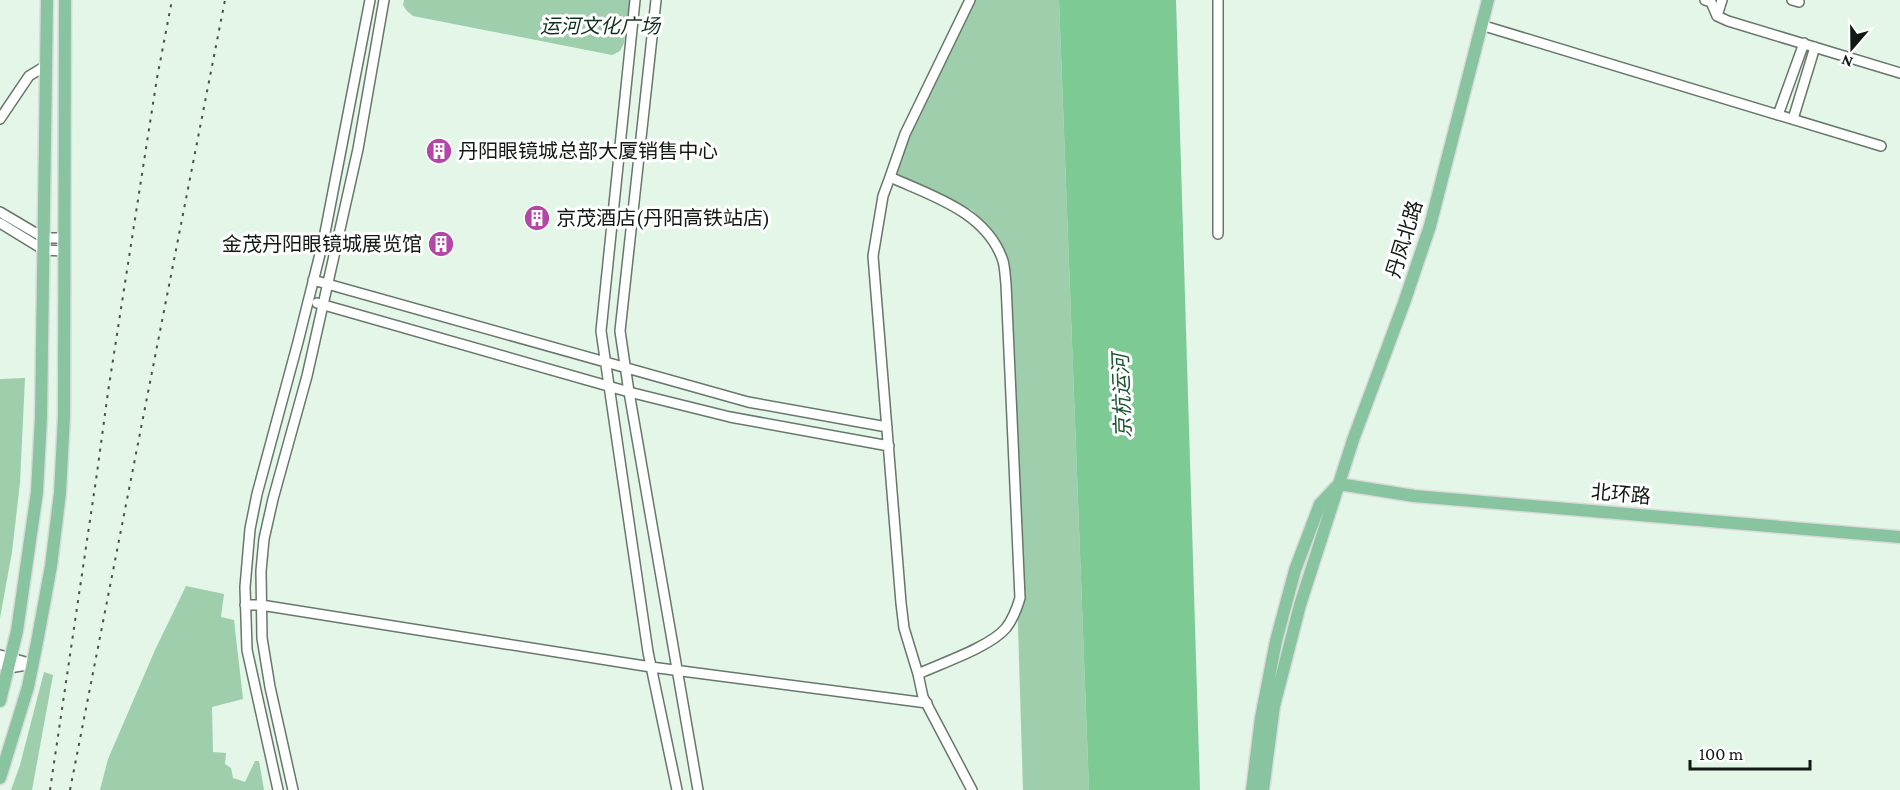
<svg xmlns="http://www.w3.org/2000/svg" width="1900" height="790" font-family="'Crimson Pro','Noto Sans SC',serif">
  <rect width="100%" height="100%" fill="#e3f6e8"/>
  <path fill="#9eceab" d="M404,0h226l-6,43 -4,8 -8,4 -199,-39 -6,-5 -4,-6z
    M971,0h88l30,790h-66l-16,-521 -13,-29 -1,-9 -21,-21 -76,-36 14,-39z
    M25,378l-5,105 -8,69 -12,66v-239z
    M186,586l38,8 -3,23 13,3 9,79 -31,8 1,45 13,1 -1,11 6,4 2,10 12,4 10,-21h4l5,29h-164l8,-31 47,-109z
    M44,672l9,3 -21,115h-21l9,-25z"/>
  <path fill="#7dca94" d="M1059,0h117l24,790h-111z"/>
  <g fill="none" stroke-linecap="round" stroke-linejoin="round">
    <g stroke="#67776b" stroke-width="12">
      <path id="minor" d="M635,0l-34,331 47,321 29,138
        M656,0l-36,331 9,61 69,398
        M970,0l-65,134 -15,43c42,19 97,35 113,84 2,7 2,15 3,23l14,314c-3,10 -7,21 -14,30 -16,19 -64,35 -88,46l5,23 49,93
        M1705,0l6,2 6,14 11,5 172,52
        M1792,0l7,2
        M1717,16l5,-16
        M1481,25l400,121
        M1778,115l26,-72
        M0,119l29,-43 18,-11
        M1793,119l22,-72
        M890,177l-7,19 -10,60 28,347 3,25 14,46
        M0,212l44,26h20
        M0,223l44,27 20,1
        M1218,234v-234
        M313,280l435,122 139,25
        M317,303l312,89 101,25 159,29
        M245,605h16l390,62 276,36
        M0,655l33,9
        M0,664l9,4 18,-3
        M278,790l-31,-140 -2,-63 5,-58 7,-35 41,-152 26,-104 46,-238
        M293,790l-23,-103 -8,-49 -1,-67 3,-32 9,-40 34,-123 51,-227 26,-149"/>
    </g>
    <g stroke="#d9dad9" stroke-width="15">
      <path id="major" d="M1339,484l75,12 486,41
        M0,701l17,-70 20,-139 4,-75 6,-417
        M0,778l28,-91 10,-50 13,-71 9,-73 4,-77 1,-416
        M1252,790l9,-72 15,-77 19,-71 25,-66 16,-17
        M1263,790l11,-84 26,-101 53,-165 51,-137 26,-77 58,-226"/>
    </g>
    <use href="#minor" stroke="#fff" stroke-width="9"/>
    <use href="#major" stroke="#89c4a0" stroke-width="12"/>
    <path stroke="#48524a" stroke-width="2" stroke-dasharray="3 6" stroke-linecap="butt" d="M50,790l47,-317 11,-81 49,-314 15,-78
      M70,790l155,-790"/>
  </g>
  <defs>
    <g id="building-disc" transform="scale(1.35)"><circle r="9.5" fill="#b347a6" stroke="#fff"/><path d="M-4-6H4V6H1V3H-1V6H-4ZM-2.5-4.3h1.7v1.8h-1.7ZM.8-4.3h1.7v1.8H.8ZM-2.5-1h1.7V.8h-1.7ZM.8-1h1.7V.8H.8Z" fill="#fff"/></g>
  </defs>
  <g fill-rule="evenodd">
    <use href="#building-disc" x="439" y="151"/>
    <use href="#building-disc" x="537" y="218"/>
    <use href="#building-disc" x="441" y="244"/>
  </g>
  <g text-anchor="middle" stroke-width="6" stroke-linejoin="round" paint-order="stroke">
    <g font-size="20" font-style="italic" fill="#10311c" stroke="#fff">
      <text x="600" y="33">运河文化广场</text>
    </g>
    <g font-size="20" fill="#121914" stroke="#fff" text-anchor="start">
      <text x="458" y="158">丹阳眼镜城总部大厦销售中心</text>
      <text x="556" y="225">京茂酒店(丹阳高铁站店)</text>
      <text x="422" y="251" text-anchor="end">金茂丹阳眼镜城展览馆</text>
    </g>
    <g font-size="20" fill="#121914" stroke="#fff">
      <text transform="translate(1404 239) rotate(-73)" y="7">丹凤北路</text>
      <text transform="translate(1621 494) rotate(5)" y="7">北环路</text>
    </g>
    <g font-size="21" font-style="italic" fill="#1d5532" stroke="#fff">
      <text transform="translate(1122 396) rotate(-92)" y="7">京杭运河</text>
    </g>
  </g>
  <g transform="translate(1852 48) rotate(200)" stroke="#ffffff" stroke-width="4.5" paint-order="stroke">
  <path d="M0-4.5L10 22L0 15L-10 22Z" fill="#121914"/>
  <text y="-9" font-size="16" font-weight="bold" text-anchor="middle" fill="#121914">N</text>
  </g>
  <path d="M1690 760v9h120v-9" fill="none" stroke="#121914" stroke-width="3"/>
  <text x="1699" y="760" font-size="18" fill="#121914" stroke="#ffffff" stroke-width="4.5" paint-order="stroke">100 m</text>
</svg>
